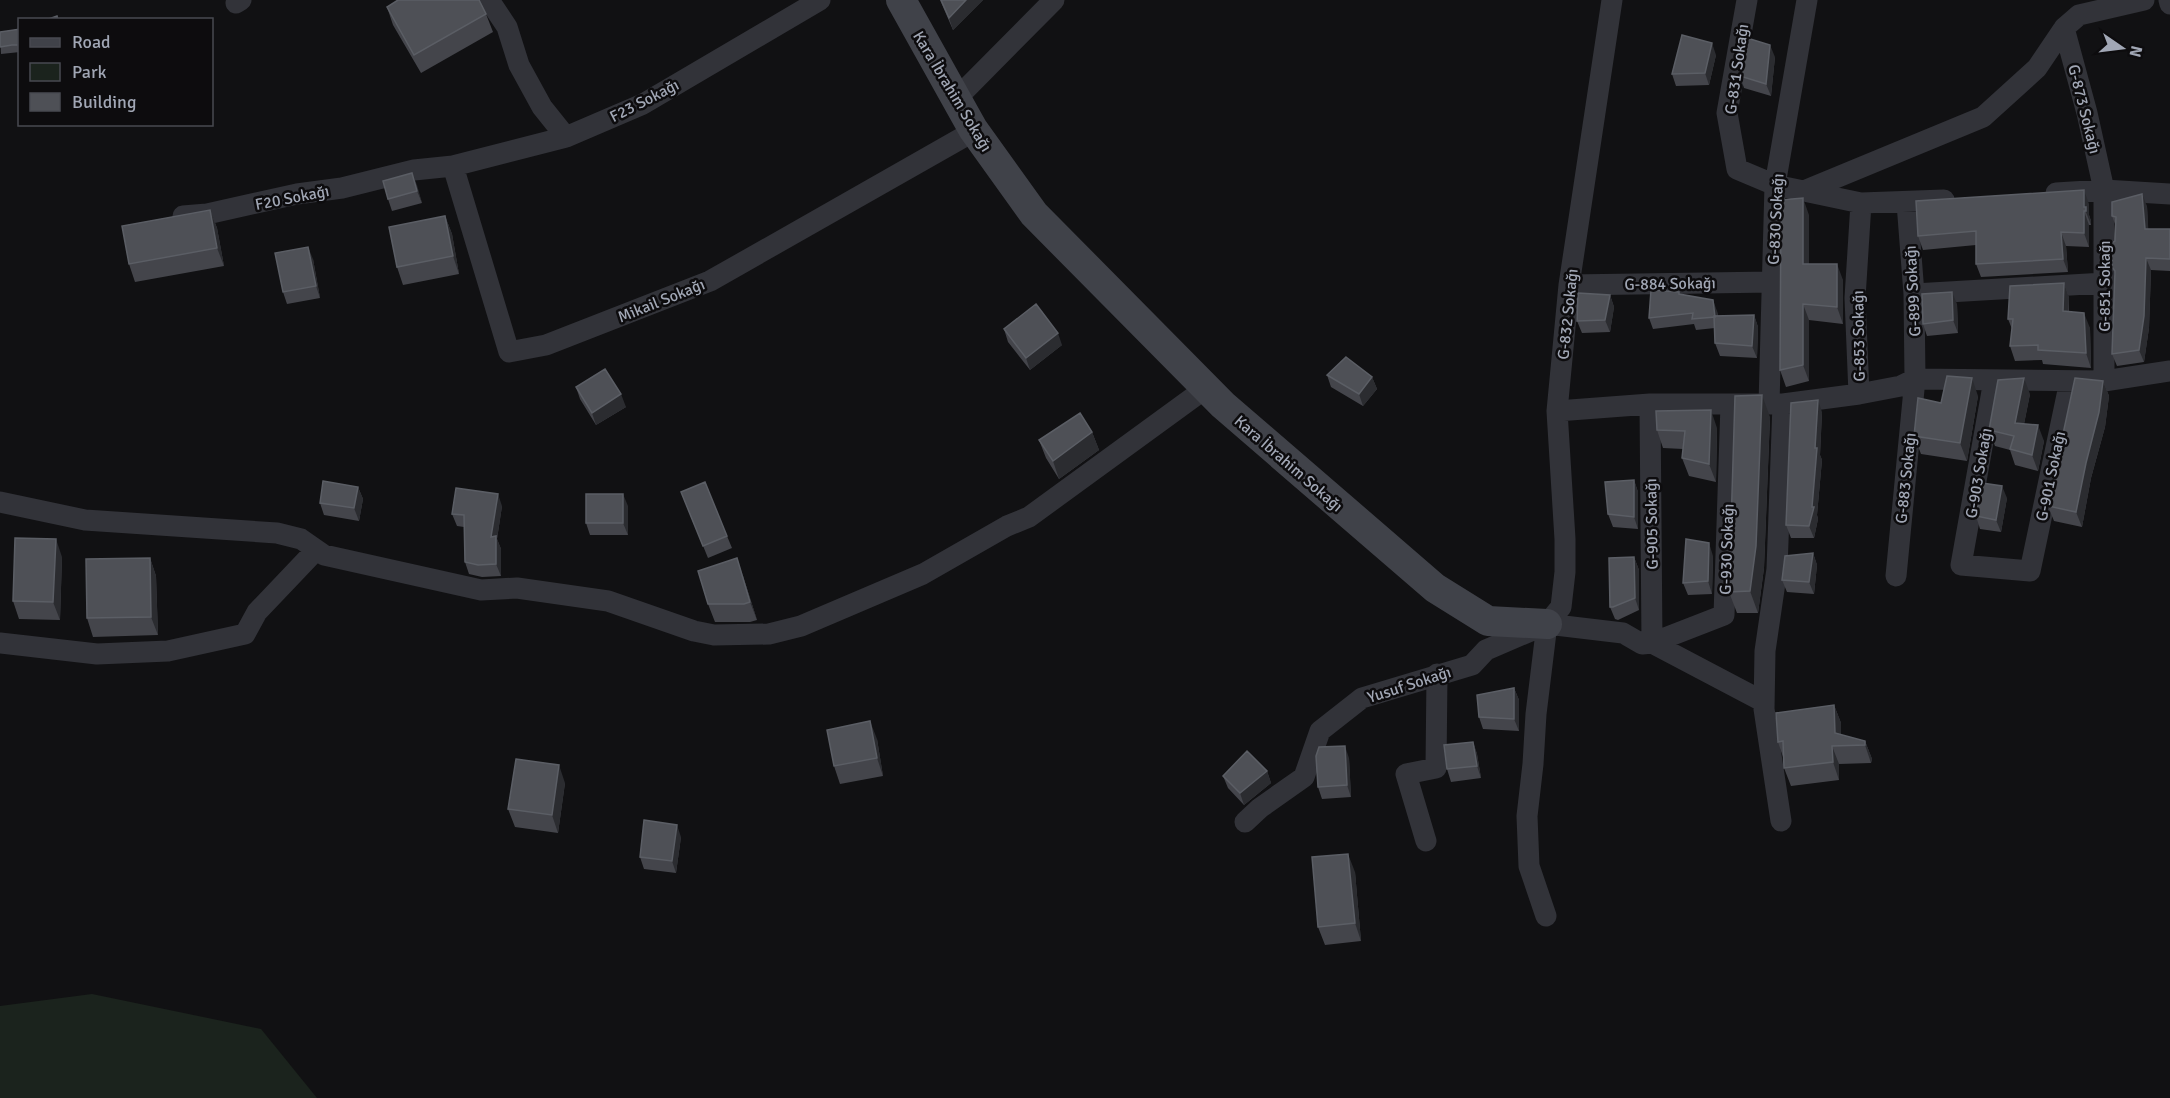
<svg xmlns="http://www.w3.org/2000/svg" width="2170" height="1098" font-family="Signika,sans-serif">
  <rect width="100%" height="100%" fill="#111113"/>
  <path fill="#1b231d" d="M92,994l169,35 56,69h-317v-92z"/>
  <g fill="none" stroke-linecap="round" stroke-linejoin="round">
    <path stroke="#323339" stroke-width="21" d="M489,0l18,27 12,38 23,42 24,30
      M1747,0l-20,113 10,56 38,16 86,18 83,-3
      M2169,0l1,4
      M236,3l5,-3
      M2064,28l23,85 17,77v191
      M956,99l98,-99
      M453,166l56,186 37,-7 164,-64 264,-150
      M1804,191l179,-74 54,-49 27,-40 15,-13 65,-15
      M2056,193l48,-3 66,4
      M183,216l24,-2 90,-20 45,-6 72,-18 39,-4 113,-29 77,-33 177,-104
      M1569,285l203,-3
      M1914,294l191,-11
      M1994,380l-33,185 69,6 40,-190
      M1859,394l42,-8 14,-7 189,2 66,-10
      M1650,404l2,239 72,-28 7,-211
      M1769,404l6,-219 32,-185
      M1557,411l93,-7h133l76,-10 -4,-96 6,-95
      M0,502l85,18 192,13 24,6 23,16 157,35 36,-2 91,13 86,30 20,4 55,-1 32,-8 122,-52 84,-48 22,-9 177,-129
      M1896,576l19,-197 -1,-85 -7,-91
      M1547,624l76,9 19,11 10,-1 112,59
      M0,643l97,11 71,-3 77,-17 12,-22 59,-62
      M1781,821l-17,-112 1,-58 12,-82 6,-165
      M1245,822l15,-14 44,-31 16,-46 42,-33 110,-33 14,-15 61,-26 14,-17 4,-35v-33l-8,-128 12,-126 43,-285
      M1426,841l-20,-67 30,-6 1,-94
      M1546,916l-17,-50 -2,-50 6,-52 3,-50 11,-90"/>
    <path stroke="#404249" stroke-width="30" d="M901,0l72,129 61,85 189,191 212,183 53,33 59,3"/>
  </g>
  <path fill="#44454b" d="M940,0h43l-30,30z
    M387,7l99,7 7,18 -72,41 -28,-48z
    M20,29v23l-19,2 -1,-22z
    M1716,55l-7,30 -33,1 -4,-12z
    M1775,57l-4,39 -27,-8 -4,-12z
    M412,173l10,30 -30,8 -4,-12z
    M2089,204v11l2,6v4h-2v22l-23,-1 2,26 -87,5 -5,-13v-19l-53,5 -5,-14z
    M2147,206l1,23h22v42l-19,-1 -2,58 -5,34 -27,4 -5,-12 3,-80 -3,-7 3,-43 -3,-8z
    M210,210l7,18 7,38 -89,16 -6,-18z
    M1809,215v49l34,16v44l-34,-4v61l-23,6 -6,-17z
    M445,216l7,18 7,40 -56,11 -6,-18z
    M313,259l7,39 -33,6 -4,-12z
    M2064,283l5,15v14l21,16 1,40 -48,-4 -1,-4 -27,1 -5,-15 2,-17 -4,-10z
    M1679,294l38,17 1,5 36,-1 4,12 -1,31 -37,-2 -5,-13v-15l-19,2 -2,-6 -41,5 -4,-11z
    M1610,295l4,12 -4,25 -28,1 -5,-12z
    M1957,304l1,29 -31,3 -4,-12z
    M1004,329l58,16 -32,25 -22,-28z
    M1327,375l45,2 5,12 -14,17 -32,-19z
    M2103,381l6,15 -4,31 -14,51 -9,49 -28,-6 -6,-15 10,-42 -1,-2z
    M576,387l50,20 -30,18 -16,-26z
    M2030,394l-6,30 20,17 -6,30 -23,-6 -5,-15 -15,-4 -6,-16z
    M1978,396l-11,65 -46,-7 -7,-18z
    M1822,412l-2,43 2,5 -5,55 1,4 -4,19h-23l-5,-13z
    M1770,417l-6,151 -6,45h-21l-8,-21z
    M1717,428l-1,54 -27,-6 -7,-18 1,-9 -20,-1 -6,-18z
    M1092,432l7,18 -40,29 -13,-21 -7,-18z
    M1634,480l4,12v37l-25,-2 -5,-13z
    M358,487l5,12 -4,22 -35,-6 -4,-12z
    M681,492l46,44 5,12 -24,10z
    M2007,498l-6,34 -21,-3 -4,-13z
    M502,506l-5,33 4,10v27l-19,1 -13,-3 -4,-12 -1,-35 -7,-1 -5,-12z
    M628,506v29h-38l-4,-12z
    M1813,553l4,12 -3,29 -27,-2 -5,-12z
    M1713,556l-1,38 -24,1 -5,-12z
    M62,557l-2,63 -41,-1 -6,-18z
    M1634,557l5,13v40l-21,10 -3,-1 -5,-12z
    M150,558l6,18 2,59 -65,2 -6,-19z
    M743,576l14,44 -7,2h-35l-7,-18z
    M1514,688l5,12v31l-36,-2 -4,-12z
    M1834,705l7,18v12l24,6 7,18 -1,4 -32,1v16l-48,6 -7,-18 -1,-11 -5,-15z
    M877,739l6,37 -43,8 -6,-18z
    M1473,742l4,12 4,24 -30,4 -4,-13z
    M1349,758l2,39 -29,2 -4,-12z
    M1267,771l4,12 -27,22 -16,-17 -5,-12z
    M565,783l-7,50 -43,-6 -7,-18z
    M681,837l-5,36 -32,-4 -4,-12z
    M1355,872l6,69 -36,4 -7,-18z"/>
  <path fill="#2b2c30" d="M966,0h17l-30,30 -4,-12z
    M1712,43l4,12 -7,30 -4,-12z
    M1770,45l5,12 -4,39 -5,-12z
    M412,173l5,12 5,18 -5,-12z
    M2084,190l5,14v11l2,6v4l-7,-18z
    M2142,194l5,12 2,35 -4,-12z
    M1803,198l6,17v65l-6,-16z
    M210,210l7,18 7,38 -7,-18z
    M2084,211l5,14v22l-5,-14z
    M445,216l7,18 7,40 -6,-18z
    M2061,232l5,14 2,26 -5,-13z
    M308,247l5,12 7,39 -4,-12z
    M2146,258l5,12 -2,58 -5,34 -5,-12z
    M1837,264l6,16v44l-6,-17z
    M2064,283l5,15 -1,28 -5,-15z
    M1952,292l5,12 1,29 -5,-13z
    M1610,295l4,12 -4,25 -5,-12z
    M1713,300l4,11 2,17 -4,-11z
    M1803,304l6,16v61l-6,-16z
    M2084,313l6,15 1,40 -5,-15z
    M1754,315l4,12 -1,31 -5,-12z
    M1058,333l4,12 -32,25 -4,-12z
    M1372,377l5,12 -14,17 -4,-12z
    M1972,378l6,18 -11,65 -7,-18z
    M2024,378l6,16 -9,45 -6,-16z
    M2103,381l6,15 -4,31 -14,51 -9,49 -6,-15z
    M621,394l5,13 -30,18 -4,-12z
    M1762,395l8,22 -6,151 -6,45 -8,-22z
    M1818,400l4,12 -2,43 2,5 -5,55 1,4 -4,19 -5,-12 3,-19z
    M1711,410l6,18 -1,54 -7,-18z
    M2038,425l6,16 -6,30 -6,-16z
    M1092,432l7,18 -40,29 -6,-18z
    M1634,480l4,12v37l-4,-12z
    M2002,486l5,12 -6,34 -5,-12z
    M358,487l5,12 -4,22 -5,-13z
    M498,494l4,12 -5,33 4,10v27l-5,-12 -5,-27z
    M623,494l5,12v29l-5,-12z
    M56,539l6,18 -2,63 -7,-18z
    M1709,543l4,13 -1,38 -4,-13z
    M1813,553l4,12 -3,29 -5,-12z
    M1634,557l5,13v40l-4,-12z
    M150,558l6,18 2,59 -7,-18z
    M737,558l6,18 14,44 -7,-18z
    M1514,688l5,12v31l-5,-12z
    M1834,705l7,18v23l-6,-13z
    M870,721l7,18 6,37 -6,-18z
    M1865,741l7,18 -1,4 -6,-18z
    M1473,742l4,12 4,24 -4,-12z
    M1345,746l4,12 2,39 -4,-12z
    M1832,746l7,18v16l-6,-18z
    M559,765l6,18 -7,50 -6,-18z
    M1267,771l4,12 -27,22 -4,-12z
    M677,825l4,12 -5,36 -4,-12z
    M1348,854l7,18 6,69 -6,-18z"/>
  <path fill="#4e5056" stroke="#5b5e65" stroke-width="1.5" d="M398,0h81l7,14 -72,41 -27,-48z
    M941,0h25l-17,18z
    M57,16l1,4h-12z
    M20,29v16h-8l-12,2v-15z
    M1682,35l30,8 -7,30 -33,1z
    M1747,38l23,7 -4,39 -26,-8z
    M412,173l5,18 -29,8 -5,-18z
    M2084,190v17h2v4h-2v22l-23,-1 2,27 -87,5v-33l-58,5 -2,-35z
    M2142,194l3,35h25v30l-24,-1 -2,58 -5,34 -27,4 3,-83 -3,-4v-24l3,-2 1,-24 -4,-1v-14z
    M1803,198v66h34v43l-34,-3v61l-23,5 1,-170z
    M210,210l7,38 -88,16 -7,-38z
    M445,216l8,40 -56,11 -8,-40z
    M308,247l8,39 -33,6 -8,-39z
    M2064,283l-1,28 21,2 2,40 -48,-3v-5l-28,1 3,-27h-5l2,-33z
    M1651,290l28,2v2l34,6 2,17 -23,2 1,-6 -44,5z
    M1952,292l1,28 -30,4 -1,-30z
    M1578,293l32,2 -5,25 -28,1z
    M1036,304l22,29 -32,25 -22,-29z
    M1754,315l-2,31 -37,-3 -1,-27z
    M1346,357l26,20 -13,17 -32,-19z
    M605,369l16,25 -29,19 -16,-26z
    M1947,376l25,2 -12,65 -46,-7 4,-38 23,5z
    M2024,378l-9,45 23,2 -6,30 -22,-6 4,-13 -25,-6 9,-50z
    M2075,378l28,3 -4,31 -13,51 -10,49 -28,-6 11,-44h-2z
    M1762,395l-6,151 -6,45 -21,1 6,-196z
    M1818,400l-3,48h2l-5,59h2l-5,19 -23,-1 5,-122z
    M1711,410l-2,54 -27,-6 3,-27 -28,-1 -1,-19z
    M1080,413l12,19 -39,29 -14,-21z
    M1634,480v37l-26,-3 -3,-32z
    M323,481l35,6 -4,21 -34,-5z
    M705,482l22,54 -24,10 -22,-54z
    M1982,483l20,3 -6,34 -20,-4z
    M456,488l42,6 -7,43 5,-1v28l-18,1 -13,-3 -1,-47 -12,-1z
    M586,494h37v29h-37z
    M15,538l41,1 -3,63 -40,-1z
    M1686,539l23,4 -1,38 -25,2z
    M1813,553l-4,29 -27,-2 3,-24z
    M1634,557l1,41 -22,9h-3l-1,-49z
    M150,558l1,59 -64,1 -1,-59z
    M737,558l13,44 -6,2h-36l-10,-33z
    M1514,688v31l-35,-2 -2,-22z
    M1834,705l1,28 30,8v4l-33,1 1,16 -49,6 -1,-27 -5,1 -2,-29z
    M870,721l7,37 -43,8 -7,-36z
    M1473,742l4,24 -30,3 -3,-24z
    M1345,746l2,39 -29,2 -2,-31 3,-9z
    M1247,751l20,20 -27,22 -17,-17z
    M516,759l43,6 -7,50 -44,-6z
    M644,820l33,5 -5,36 -32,-4z
    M1348,854l7,69 -37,4 -6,-70z"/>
  <g text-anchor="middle" stroke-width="5" stroke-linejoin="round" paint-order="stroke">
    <g font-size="16" fill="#a1a7b5" stroke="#0d0c0e">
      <text transform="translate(1736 69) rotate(-82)" y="6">G-831 Sokağı</text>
      <text transform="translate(953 91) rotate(59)" y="6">Kara İbrahim Sokağı</text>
      <text transform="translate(644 100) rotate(-27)" y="6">F23 Sokağı</text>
      <text transform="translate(2085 109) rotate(76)" y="6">G-873 Sokağı</text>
      <text transform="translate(292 197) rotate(-11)" y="6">F20 Sokağı</text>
      <text transform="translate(1775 219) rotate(-87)" y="6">G-830 Sokağı</text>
      <text transform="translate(1670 283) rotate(-1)" y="6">G-884 Sokağı</text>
      <text transform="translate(2104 286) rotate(-90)" y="6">G-851 Sokağı</text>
      <text transform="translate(1912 291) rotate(-93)" y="6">G-899 Sokağı</text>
      <text transform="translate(661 300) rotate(-22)" y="6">Mikail Sokağı</text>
      <text transform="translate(1567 314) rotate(-84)" y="6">G-832 Sokağı</text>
      <text transform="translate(1858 336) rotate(-91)" y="6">G-853 Sokağı</text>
      <text transform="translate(1289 463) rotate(41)" y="6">Kara İbrahim Sokağı</text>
      <text transform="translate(1978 473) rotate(-80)" y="6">G-903 Sokağı</text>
      <text transform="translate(2050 476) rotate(-78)" y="6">G-901 Sokağı</text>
      <text transform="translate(1905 478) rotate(-84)" y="6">G-883 Sokağı</text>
      <text transform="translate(1651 524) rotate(-91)" y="6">G-905 Sokağı</text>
      <text transform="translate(1726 549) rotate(-88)" y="6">G-930 Sokağı</text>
      <text transform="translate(1409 684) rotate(-18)" y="6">Yusuf Sokağı</text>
    </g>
  </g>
  <rect x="18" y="18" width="195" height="108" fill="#0d0c0e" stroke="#484a51" stroke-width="1.5"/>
  <rect x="30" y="38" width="30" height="9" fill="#404249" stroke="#484a51" stroke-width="1.5"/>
  <text x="72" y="48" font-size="18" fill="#a1a7b5">Road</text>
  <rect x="30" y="63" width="30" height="18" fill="#1b231d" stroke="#484a51" stroke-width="1.5"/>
  <text x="72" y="78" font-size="18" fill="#a1a7b5">Park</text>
  <rect x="30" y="93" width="30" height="18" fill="#4e5056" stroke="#484a51" stroke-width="1.5"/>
  <text x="72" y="108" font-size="18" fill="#a1a7b5">Building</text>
  <g transform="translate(2122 48) rotate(104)" stroke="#0d0c0e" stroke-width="4.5" paint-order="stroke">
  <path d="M0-4.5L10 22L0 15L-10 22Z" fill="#a1a7b5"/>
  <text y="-9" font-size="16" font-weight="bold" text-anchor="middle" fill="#a1a7b5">N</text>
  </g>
</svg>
